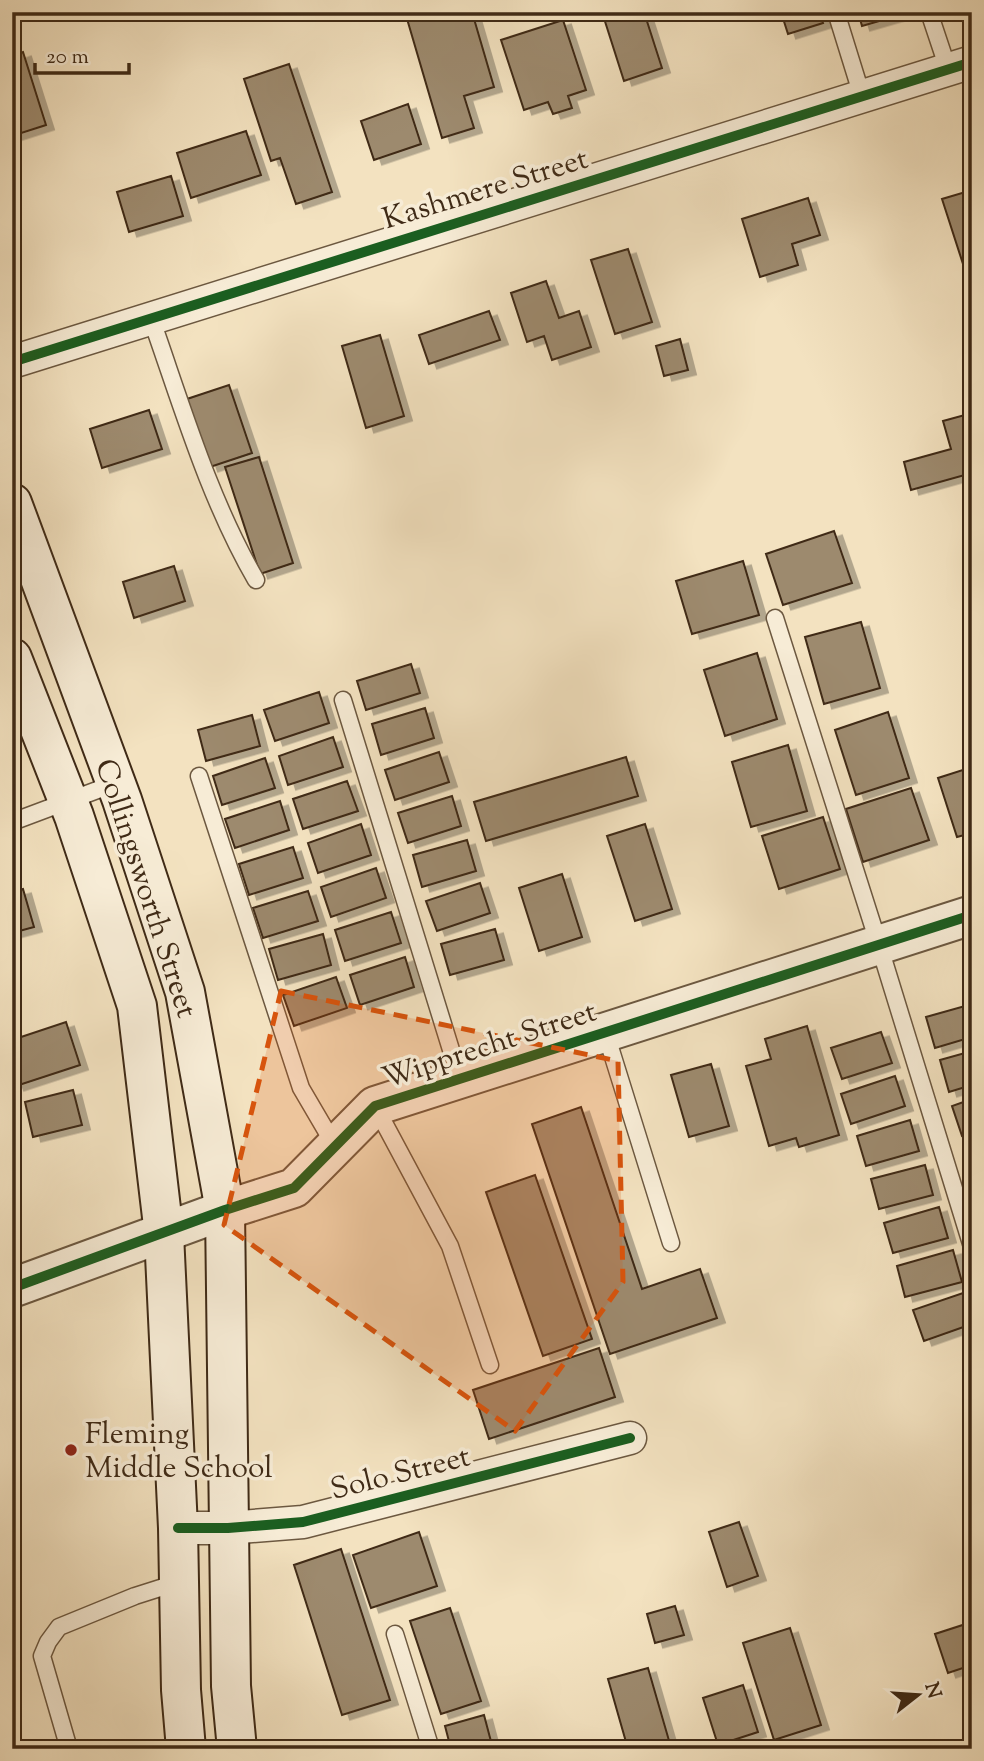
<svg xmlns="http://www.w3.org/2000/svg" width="984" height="1761" font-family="'Sorts Mill Goudy',serif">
  <defs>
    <filter id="shadow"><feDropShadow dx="8" dy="4.5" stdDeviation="0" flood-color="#0004"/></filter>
  </defs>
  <rect width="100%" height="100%" fill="#f3e2c0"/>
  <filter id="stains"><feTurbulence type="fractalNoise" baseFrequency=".00286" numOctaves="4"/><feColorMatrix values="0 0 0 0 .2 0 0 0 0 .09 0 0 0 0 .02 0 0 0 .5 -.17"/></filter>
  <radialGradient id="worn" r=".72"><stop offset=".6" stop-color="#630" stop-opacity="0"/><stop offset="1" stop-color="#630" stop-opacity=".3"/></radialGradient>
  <path fill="#9d8a6e" stroke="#3f2a16" stroke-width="2" filter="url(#shadow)" d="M405,12h67l22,75 -30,9 10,32 -32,10z
    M602,12h42l18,56 -38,13z
    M781,12h38l4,11 -35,11z
    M858,12h48l1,1 -45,13z
    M563,20l23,70 -18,6 4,12 -19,6 -5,-12 -24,8 -23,-70z
    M23,52l23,73 -34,11v-80z
    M289,64l43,128 -36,12 -16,-46 -9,3 -27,-82z
    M408,104l13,40 -47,16 -13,-39z
    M246,131l15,44 -70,23 -14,-45z
    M171,176l12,40 -54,16 -12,-40z
    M972,190v71l-9,3 -21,-65z
    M808,198l12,37 -28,9 6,21 -38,12 -18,-58z
    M628,249l24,73 -37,12 -24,-74z
    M546,281l13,37 20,-7 12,36 -39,13 -8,-24 -17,6 -16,-49z
    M489,311l11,29 -71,24 -10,-29z
    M380,335l24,81 -38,12 -24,-82z
    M680,339l8,31 -24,6 -8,-30z
    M229,385l23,68 -42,14 -23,-68z
    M149,410l13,39 -60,19 -12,-39z
    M972,413v60l-61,17 -7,-28 47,-13 -8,-28z
    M259,457l34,106 -33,11 -35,-107z
    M834,531l18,52 -69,22 -17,-51z
    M743,561l16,54 -67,19 -16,-53z
    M174,566l11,35 -51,17 -11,-36z
    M861,622l19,66 -56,16 -19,-67z
    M757,653l20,66 -52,17 -21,-66z
    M411,664l9,29 -54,17 -9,-29z
    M319,692l10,31 -54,18 -11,-31z
    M425,708l9,30 -53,17 -9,-31z
    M888,712l21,66 -53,17 -21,-65z
    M252,715l8,31 -54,15 -8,-31z
    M333,737l10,30 -55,18 -9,-29z
    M788,745l19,66 -56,16 -19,-65z
    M439,752l10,30 -54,18 -10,-30z
    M626,757l12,39 -152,45 -12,-39z
    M265,758l10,30 -53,17 -9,-29z
    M972,767v66l-15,4 -19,-59z
    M347,781l11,30 -55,18 -10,-30z
    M911,788l18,52 -66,22 -17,-53z
    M452,796l9,30 -53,17 -10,-30z
    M280,801l9,29 -54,18 -10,-29z
    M823,817l17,52 -61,20 -17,-53z
    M361,824l10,31 -53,18 -10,-30z
    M645,824l27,85 -37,12 -28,-85z
    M467,840l9,31 -54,16 -9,-32z
    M293,847l10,31 -54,17 -10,-31z
    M376,868l10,30 -55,19 -10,-30z
    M562,874l20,63 -43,14 -20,-63z
    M480,883l10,30 -53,18 -11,-30z
    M23,889l11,38 -22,6v-41z
    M308,891l10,30 -55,17 -10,-30z
    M391,912l10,31 -56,18 -10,-31z
    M495,929l9,31 -54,15 -9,-31z
    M323,934l8,31 -53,15 -9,-31z
    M405,957l9,30 -54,18 -10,-30z
    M336,977l11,31 -53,18 -11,-31z
    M972,1004v33l-37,11 -9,-31z
    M66,1022l14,43 -64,21 -4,-12v-34z
    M807,1026l32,109 -40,12 -3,-9 -27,8 -23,-80 25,-7 -6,-20z
    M881,1032l11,31 -50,16 -11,-31z
    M972,1051v34l-23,7 -9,-32z
    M711,1064l18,62 -40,11 -18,-62z
    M895,1076l10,30 -54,18 -10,-30z
    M73,1090l9,35 -49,12 -8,-35z
    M972,1099v33l-10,4 -10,-30z
    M581,1107l61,182 58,-20 17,49 -107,36 -78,-230z
    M910,1120l9,31 -53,15 -9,-30z
    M925,1165l8,30 -54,14 -8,-30z
    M535,1175l57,164 -49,17 -57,-164z
    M939,1207l9,31 -55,15 -9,-30z
    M953,1250l9,32 -57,15 -8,-31z
    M966,1292l6,16v16l-48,17 -11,-31z
    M599,1348l16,49 -126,42 -16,-49z
    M739,1522l19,54 -31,11 -18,-55z
    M419,1532l18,54 -66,22 -18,-53z
    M341,1549l49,151 -48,15 -48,-150z
    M675,1606l9,29 -29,8 -8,-29z
    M450,1608l31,93 -40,13 -31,-93z
    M972,1622v43l-24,8 -13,-39z
    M790,1628l31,97 -47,15 -31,-97z
    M648,1668l22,76 -17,5h-25l-20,-70z
    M743,1685l15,47 -40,13 -15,-47z
    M484,1715l9,34h-42l-6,-23z"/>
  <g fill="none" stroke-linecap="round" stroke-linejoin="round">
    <g stroke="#6c5840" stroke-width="19">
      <path id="service" d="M836,12l26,84
        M929,12l19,57
        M151,318c31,88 58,181 105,262
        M775,618l104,327 93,302
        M343,700l117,379
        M199,776l102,312 34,58
        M12,822l104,-39
        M605,1031l66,212
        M375,1106l75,140 40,119
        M395,1634l36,115
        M69,1749l-27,-93 6,-14 11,-15 76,-31 44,-14"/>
    </g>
    <g stroke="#6c5840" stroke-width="35">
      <path id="minor" d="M12,362l960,-300
        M178,1528h50l75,-6 327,-84"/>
    </g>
    <g stroke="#6c5840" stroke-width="42">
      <path id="tertiary" d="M12,1288l213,-78 69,-22 81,-82 597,-191"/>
    </g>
    <g stroke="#3f2a16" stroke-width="42">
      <path id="secondary" d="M12,503l110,297 63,192 40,218 6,476 6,63
        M12,658l62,158 63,190 27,228 14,294 3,162 5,59"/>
    </g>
    <use href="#service" stroke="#f7ecd6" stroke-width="16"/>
    <use href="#minor" stroke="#f7ecd6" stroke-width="32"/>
    <use href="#tertiary" stroke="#f7ecd6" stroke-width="38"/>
    <use href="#secondary" stroke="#f7ecd6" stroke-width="38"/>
    <g stroke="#f7ecd6" stroke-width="15">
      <path id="cycleway" d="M12,362l960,-300
        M12,1288l213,-78 69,-22 81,-82 597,-191
        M178,1528h50l75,-6 327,-84"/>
    </g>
    <use href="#cycleway" stroke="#1b5e20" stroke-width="10"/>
  </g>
  <path fill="#d7540d" fill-opacity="0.2" stroke="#d7540d" stroke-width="5" stroke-dasharray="14 9" stroke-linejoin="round" d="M281,991l337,70 5,221 -108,149 -291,-206z"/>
  <circle fill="#8f2418" stroke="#f7ecd6" stroke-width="2.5" cx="71" cy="1450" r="7"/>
  <g text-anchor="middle" stroke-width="7" stroke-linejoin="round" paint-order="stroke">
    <g font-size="30" fill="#3f2a16" stroke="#f7ecd6">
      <text transform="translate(485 188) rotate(-17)" y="10">Kashmere Street</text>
      <text transform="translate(147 888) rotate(72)" y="10">Collingsworth Street</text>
      <text transform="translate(489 1044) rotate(-18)" y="10">Wipprecht Street</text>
      <text transform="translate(400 1472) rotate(-14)" y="10">Solo Street</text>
    </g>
    <g font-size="30" fill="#3f2a16" stroke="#f7ecd6" text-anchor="start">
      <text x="85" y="1443">Fleming<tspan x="85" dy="34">Middle School</tspan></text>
    </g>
  </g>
  <rect width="984" height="1761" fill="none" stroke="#f3e2c0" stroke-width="42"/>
  <rect x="14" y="14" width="956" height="1733" fill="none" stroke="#3f2a16" stroke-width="3.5"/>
  <rect x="21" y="21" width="942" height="1719" fill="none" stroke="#3f2a16" stroke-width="2"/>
  <g transform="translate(918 1695) rotate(73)" stroke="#f7ecd6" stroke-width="5" paint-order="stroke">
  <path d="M0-5L12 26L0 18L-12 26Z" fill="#3f2a16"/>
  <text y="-10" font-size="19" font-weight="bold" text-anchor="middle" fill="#3f2a16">N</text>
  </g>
  <path d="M35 63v10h94v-10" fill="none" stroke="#3f2a16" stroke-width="3.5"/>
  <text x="46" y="63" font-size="21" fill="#3f2a16" stroke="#f7ecd6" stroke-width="5" paint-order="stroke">20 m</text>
  <rect width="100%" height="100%" filter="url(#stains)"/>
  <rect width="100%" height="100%" fill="url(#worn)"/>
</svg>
